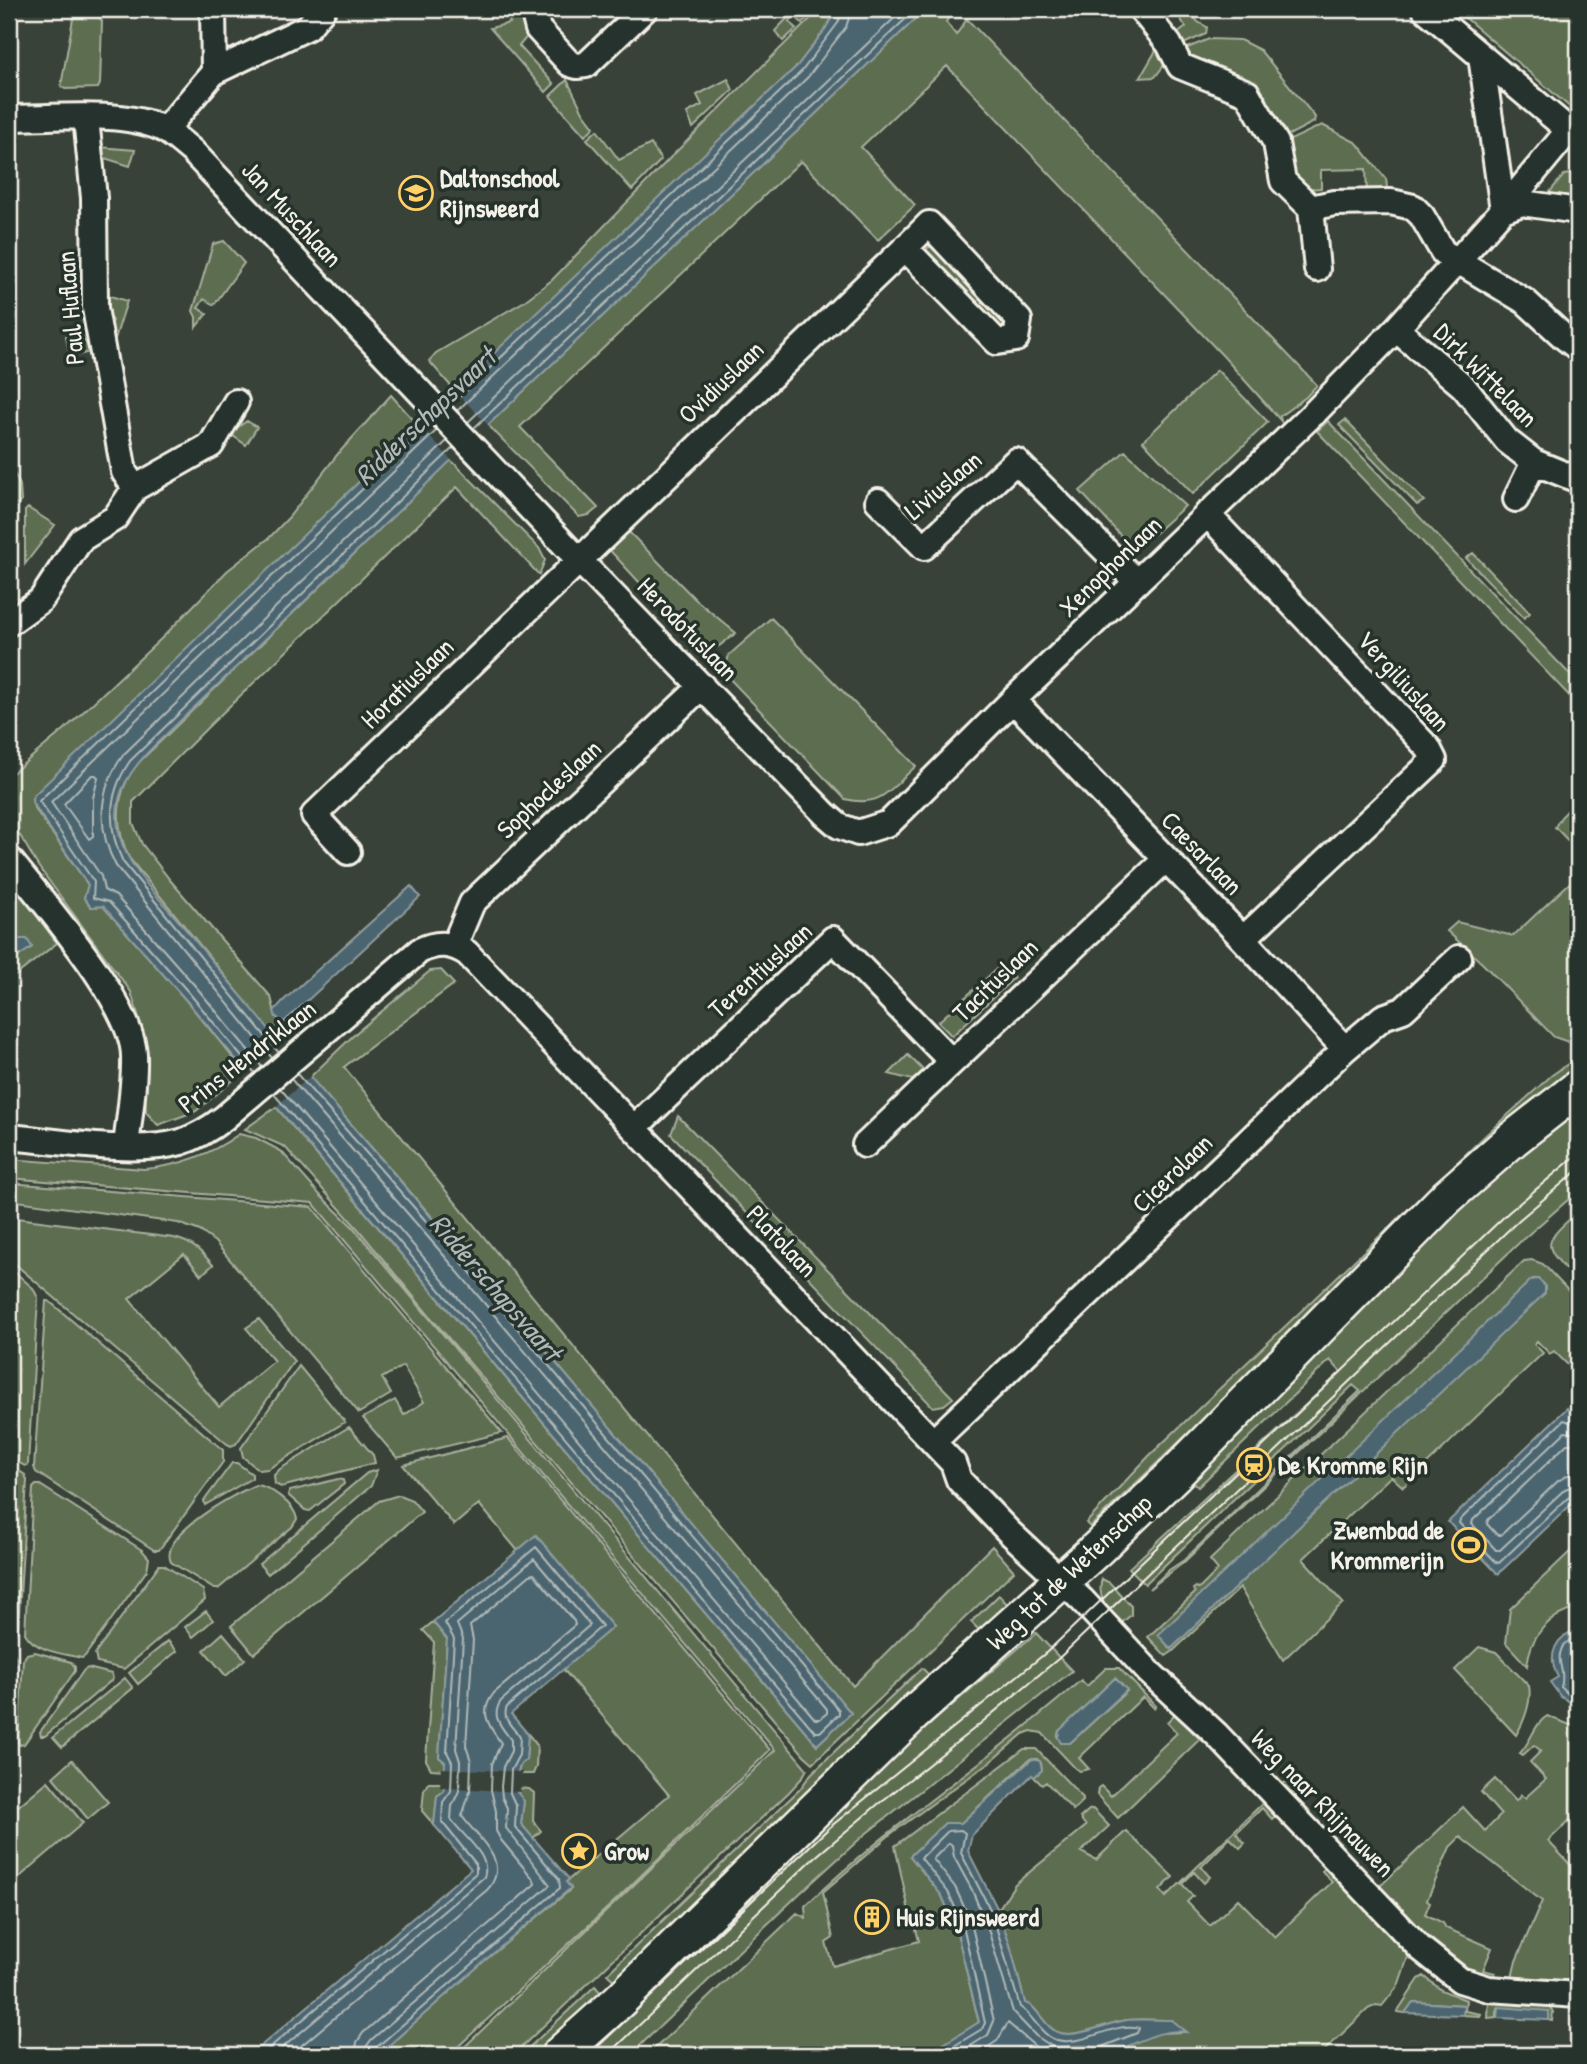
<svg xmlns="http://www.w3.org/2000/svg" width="1587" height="2064" font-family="'Patrick Hand',sans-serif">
  <rect width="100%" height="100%" fill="#394238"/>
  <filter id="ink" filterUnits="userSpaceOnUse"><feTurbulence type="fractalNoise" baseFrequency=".0143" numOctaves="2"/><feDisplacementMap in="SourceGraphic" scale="14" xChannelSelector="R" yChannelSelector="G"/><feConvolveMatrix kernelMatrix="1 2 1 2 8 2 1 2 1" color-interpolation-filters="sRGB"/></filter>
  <g filter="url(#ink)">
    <path fill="#5d6d4f" stroke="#a8af9c" stroke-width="2" fill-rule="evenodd" d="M80,9h17v5l5,7 -2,63 -2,4 -33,1 -4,-3 12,-67z
      M796,9h5l7,8 -6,6 -7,-7 -6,5 7,8 -13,12 -8,-10z
      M820,9h17l-13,22 -27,35 -341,326 -27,-31 7,-8 87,-51 29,-22 118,-122z
      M926,9h28l-8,13 10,13 11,-16 350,366 -11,12 -26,19 1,5 -57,-64 -277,-291 -86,81 54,58 -37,35 -77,-79 -281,266 78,81 -9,7 -10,2 -91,-92z
      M1173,9h15l10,13 9,5 -1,7 -25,11 -9,-7 14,-11z
      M1455,9h123v105z
      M530,14l1,18 -12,14 35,38 -8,8 -56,-64 20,-5 -1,-4z
      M1209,39l31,1 20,10 55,67 -1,5 -25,13 -4,-1 -22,-41 -10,-11 -59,-17 -9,-16z
      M1158,47l10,13 -13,17 -15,1z
      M728,79l5,11 -40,38 -6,-15 15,-8 -5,-10z
      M567,80l16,32 11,15 -9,9 -35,-40z
      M1322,125l35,18 29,36 2,17 -21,-2 -1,-25 -45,1v18c-27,4 -30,-21 -38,-42l5,-5z
      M597,130l22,30 32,-16 10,16 -29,30 -45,-51z
      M98,147l37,3 -5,16 -32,-10z
      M1578,173v25l-30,-4 16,-19z
      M224,241l20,22 -30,42 -10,-6 -6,9 9,6 -11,13v-10l-3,-6 20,-67z
      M932,246h4l69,69v9l-6,4 -74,-74 2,-6z
      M107,295l20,6 -12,38 -7,-2z
      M81,333l9,19 -20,5 -4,-20z
      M1217,370l51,52 -75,72 -50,-53z
      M391,395l27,30 -386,373 2,9 54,78 -4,13 7,9 12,-1 82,93 59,72 -48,40 -38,14 -12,-13 -2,-70 -3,-18 -10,-32 -93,-126 -17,-29 -12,-12v-49l56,-47 99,-93 63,-65 42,-33 20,-21 48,-62z
      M1345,420l79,81 -7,4 -78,-80z
      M247,421l10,6 -11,18 -17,-12z
      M1328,421l250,262v22l-261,-274z
      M1125,451l60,55 -46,41 -9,-1 -50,-55z
      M451,460l88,88 6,12 -6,15 -82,-88 -246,237 -78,78v21l9,21 28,36 101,117 5,20 16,10 -14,14 -149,-183c-15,-33 -14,-62 6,-92z
      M9,463l11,22 1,16 -3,3 -9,1z
      M28,508l27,17 -30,39v-53z
      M624,527l71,72 41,34 -17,13 -11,4 -11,-5 -92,-100z
      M1473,553l57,60 -6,5 -58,-60z
      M771,618l145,148c-26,23 -34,42 -71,33l-121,-126 5,-18z
      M1578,800v51l-23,-24 6,-10z
      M1578,875v170h-1l-23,-8 -71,-73 -36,-33 10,-9 56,14z
      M9,878l48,65 -42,33 -6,1v-14l23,-16 -18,-8 -5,-6z
      M1002,964l12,14 -62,58 -14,-14z
      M441,970l13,14 -110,83 509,619 139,-140 22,25 -201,192 -9,-8 -377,-442 -68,-83 -74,-83 -40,-18 31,-22 541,638 34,-32 -392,-465 -149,-171 47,-45 73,-61z
      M908,1055l15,15 -4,6 -7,4 -23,-6z
      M1578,1057v18l-93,75 -395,377 -4,-4 63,-67 341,-325 62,-56z
      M1578,1101v90l-57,50 -338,322 -34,26 20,-19 15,-10 176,-169 -7,-6 -208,199 -16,-16 212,-196 -11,-12 -132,127 -10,-10 135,-143z
      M678,1116l275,282 -9,7 -11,2 -262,-273z
      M239,1134l17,4 25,13 39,44 33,32 454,542 -5,9 -13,14 -276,263h-57l319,-305 -462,-547 -304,-25v-19l135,10c36,-3 66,-14 95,-35z
      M9,1183l303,24 190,226 -105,25 -34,-40 32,-18 9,15 20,-13 -21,-36 -21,12 9,16 -32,19 -144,-171 -15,-11 -22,-8 -169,-23z
      M1578,1212v24l-5,4 -1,6 6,9v28c-33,-38 -41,-36 0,-71z
      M9,1217l165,21c18,4 28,14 39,27l-12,10 -17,-21 -55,45 90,108 55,-46 -28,-33 13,-9 35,42 -58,83 -5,2 -4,-2 -218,-185z
      M1532,1260l11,4 35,37v74l-24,-24 -4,3 -13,-13 -3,3 9,9 -140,134 -12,-11 -88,83 40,44 -60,57 -43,-72 -68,64 -6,4 -18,-19 47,-44 -2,-4 3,-2 3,2 19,-19 -8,-10 314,-299zM1533,1279h5l6,5 -374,364 -11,-13z
      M9,1267l24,21 5,10 -10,166 -3,2 -16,-9z
      M46,1301h3l174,149v12l-64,88h-5l-118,-78 -2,-5z
      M299,1366l46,56 -77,47 -9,1 -16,-13 -2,-9z
      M349,1427l24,28 2,8 -94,24 -6,-3 -1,-9 6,-6z
      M508,1438l262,312 -154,150 -167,155h-71l105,-93 88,-73 -5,-7 103,-87 -106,-126 50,-42 -78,-91 -17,15 -39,-47 -25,21 -51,-60z
      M232,1463h5l15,11v4l-47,27 -1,-4z
      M9,1464l16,11 2,5 -9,150 -9,7z
      M377,1470l-6,16 -103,88 -9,-10 108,-91z
      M338,1479l5,1 1,4 -34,27 -5,-1 -17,-15 2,-4z
      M36,1485h4l102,65 7,8 -2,12 -62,86 -3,2c-18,-4 -48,-7 -57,-25l8,-145z
      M256,1485c14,1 39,20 41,34l-5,8 -74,62h-4l-43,-27c-13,-27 64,-69 85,-77z
      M399,1495l13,5 10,12 -168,142 -23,-28 148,-125z
      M1578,1544v64c-30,7 -48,28 -51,58l-21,-23 4,-34z
      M159,1565h5l39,25 2,10 -81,69 -27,-6 -2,-9z
      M1102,1579l8,4 21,23v9l-12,10c-10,-11 -23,-30 -17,-46z
      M999,1595l9,10 -28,26 -9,-9z
      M206,1611l7,9 -20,17 -8,-10z
      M433,1622l14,17 -8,118 6,5v8l-14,-1 -5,-9 8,-118 -11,-12z
      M223,1633l22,26 -19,17 -22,-26z
      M1036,1633l36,38 -209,165 -66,60 -167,159h-56l326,-305z
      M168,1641l9,10 -39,33 -9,-11z
      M9,1647l7,10 -7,108z
      M1479,1647l17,5 33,34c3,15 -5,36 -13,49l-61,-65z
      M35,1652l36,10 4,5v4l-51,73 -4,1 -2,-3 5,-82 4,-6z
      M88,1668l24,6 1,5 -68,57h-4l-1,-4 44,-62z
      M922,1668l10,10 -313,307 -12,-11 193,-185 11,-15z
      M1106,1668h13l37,38 -2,2 -11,-11 -64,61 10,11 -9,2 -4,-2 -34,-36 -11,-2 -8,3 -33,28 -98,71 -69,59 10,46 -7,5 7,23 86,-25 -4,-16h-3l-17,-79 129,-97h12l47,49v3l-10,9 -27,-28 -4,3 -8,-8 8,-7 -1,-7 -4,-4h-7l-69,64h-16l-35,33 32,40 14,32 23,95 -53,32h-278l149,-142 9,5 -1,-12c86,-83 187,-147 276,-226l6,6zM1115,1678l12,13 -57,52h-8l-5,-7 2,-5z
      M125,1678l8,10 -71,59 -9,-10z
      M1175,1714l25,25 -82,79 -21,-23 1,-7 3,-2 10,10 66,-63 -10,-11z
      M1547,1716l31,12v84l-30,29 30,32v112l-67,-3 5,-21 26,-60 -82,-64 -10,10 -23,53 3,2 -5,12 18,9 3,5 46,20 -9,22 12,3 -1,4 -25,-6 -29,-19 -62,-64 85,-81 22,24 16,-16 -20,-23 14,-13 21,22 5,-6 4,3 21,-19 -16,-17 11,-11 -7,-6 -11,10 -3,-2c11,-11 14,-29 27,-37z
      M528,1734l9,11 -1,22 -3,7h-15l2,-9 6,-5z
      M72,1760l36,42 -20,17 -35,-42z
      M1295,1773l12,13 -16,15 -13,-12z
      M48,1781l35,42 -74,63v-72z
      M428,1783h16v8l-7,5 -3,29 -12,-14 2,-21z
      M517,1788l12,1 5,4 -1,28 8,10 -8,7 -12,-14 3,-23 -4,-3z
      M1267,1799l12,13 -7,7 -10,-11 -26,25 9,10 -5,5 -10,-10 -29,29 9,10 -6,6 -10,-11 -12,12 11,12 -6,6 23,24 28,-27 37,38 57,-55 -10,-11 7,-7 80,90 -11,32 -16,20 -6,-1 -8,4 -48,46h-221l58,-22 27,-1 -13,-12c-14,0 -30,-1 -44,0 -19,2 -52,20 -70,12 -14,-6 -19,-26 -32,-29l-15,-58 -12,-35 17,-26 71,-58 -6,-8 9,-8 4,-1 16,17 -28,26 15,8 30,-29 47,46 -13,13 6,7z
      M1424,1976l17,14 25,10 -1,11 16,3 -1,2 -17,-1 1,-10 -51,-3 -8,11 -8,-1 22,-33z
      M595,1986l10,12 -62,57h-22z
      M1489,1997l57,4 7,11 -1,9 -55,-13v9l-9,1z"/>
    <path fill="#4b6570" stroke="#8f9da0" stroke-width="2" d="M837,9h89l-438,416 -334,321c-29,29 -47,58 -31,100 12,30 44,60 64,85 53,64 107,128 162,191 170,195 335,393 502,591l-34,32 -632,-746 -82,-93 -12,1 -7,-9 4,-13 -56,-83 2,-7 384,-370 379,-359 27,-35z
      M411,886l9,11 -136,125 -8,-5 -2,-6 9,-10z
      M9,933l5,6h13l5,8 -23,16z
      M1538,1279l7,7v7l-374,356 -13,-14 373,-355z
      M1567,1408l11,12v78l-80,76 -50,-52z
      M536,1535l77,92 -102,87 17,20 -2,26c-11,6 -9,21 -9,32l7,9 -3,23 48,55 -3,3 5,6 -88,74 -105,93h-128l221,-186 -37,-44 3,-29 7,-5 1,-29 -6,-5 8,-118 -14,-17z
      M1578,1629v7l-10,4 10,-1v67l-17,-9 -11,-15 8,-5c-12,-22 -2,-41 20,-48z
      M1115,1678l12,12 -57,53h-9l-3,-5 1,-7z
      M1032,1759l8,2 2,9 -8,7 -2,-2 -60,60 -4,16 30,59 12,35 15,58c13,3 18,23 32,29 18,8 51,-10 70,-12 14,-1 30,0 44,0l15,12c-34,-5 -57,20 -89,23 -34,4 -79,0 -114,0l-1,-2 -6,2h-50l53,-33 -23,-94 -14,-32 -32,-40 35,-33h16z
      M1413,2002l51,3 -1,10 -58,-2z
      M1499,2007l50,4v9l-51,-2z"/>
    <path fill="#394238" d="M453,389l37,38 -37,35 -37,-40z
      M280,1039l32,36 -39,34 -32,-36z
      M441,1768l81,4 -2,20 -80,-5z"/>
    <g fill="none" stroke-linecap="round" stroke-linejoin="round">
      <path stroke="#b0b9b8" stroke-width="2" d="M451,405l351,-334 36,-48 5,-14
        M457,411l351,-334 38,-50 6,-18
        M468,422l436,-413
        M474,428l442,-419
        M92,775h4l2,3 -5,20v38l-4,3 -25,-35z
        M279,1053l-156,-191c-17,-36 -15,-69 7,-101l323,-313
        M272,1058l-156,-192c-20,-38 -18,-77 8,-112l323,-313
        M262,1067l-65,-79 -81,-92 -12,-6 -3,-14 -50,-74 386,-372
        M255,1073l-65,-79 -81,-92 -16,-4 1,-16 -55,-81 392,-378
        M280,1088l535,631h5l7,-6v-4l-380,-450 -156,-180
        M274,1094l541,638h5l19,-18v-4l-385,-457 -157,-179
        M1578,1425l-14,-5 -104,100 -1,3 37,39 3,1 72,-68 7,-2
        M1578,1434l-13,-2 -92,88 -1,4 24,26h4l65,-61 13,-5
        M1578,1444h-11l-79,76 -1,4 10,11h4l57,-54 10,-6 10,-1
        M1578,1636l-14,8c-11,19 3,24 -3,43l8,8 9,4
        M261,2055l215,-182v-9l-34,-42 1,-20 8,-11 1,-29 -5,-10 7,-113 -9,-16 91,-76 66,79 -95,81c-6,12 7,21 13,30l-1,18 -8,15 -1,23 6,13 -1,21 44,52 1,9 -183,159 -3,8
        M274,2055l210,-178c8,-22 -22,-41 -33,-58l1,-13 7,-15 1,-30 -4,-12 7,-110 -6,-15 77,-65 56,66 -89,76c-11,16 1,26 10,39v11l-8,16 -2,20 1,10 5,11 -1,20 44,57 -179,155 -5,7 -1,8
        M290,2055l197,-165c26,-28 -10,-52 -25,-74l8,-24 1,-31 -5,-15 7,-106 -3,-14 60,-51 4,-1 40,47 1,4 -81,68c-16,20 -5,33 7,50l-9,21 -1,26 5,21v20l5,9 33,40 1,4 -172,149 -6,9 -2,13
        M939,2055l43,-26 3,-6 -22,-98 -15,-33 -27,-34 27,-27 13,-1 4,3 -4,20 31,60 28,94c13,8 21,29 37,33 27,7 56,-19 82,-12l-2,5 -33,13 -3,9
        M956,2055l32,-20 6,-14 -23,-99 -16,-35 -22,-28 16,-16 3,2 2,12 18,33 16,39 25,83 23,24 17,11 36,-1 3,3v6
        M976,2055l21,-14 11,-18 37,32"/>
      <g stroke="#f4f1e8" stroke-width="30">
        <path id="street" d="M1141,9l28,35 11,22 67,27 29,50 7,38 28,27 23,-5 57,-1 22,5 9,9 21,36 83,50 38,35 14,11
          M1425,9l153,129
          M534,13l4,16 32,35 7,2 9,-1 59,-56
          M1481,56l22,154 19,-7 56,8
          M214,72l94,-45 15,-18
          M9,118c45,0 111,-8 152,10 11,5 21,15 31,23l386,408 247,255 14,12 19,7 31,-10 124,-123 304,-290 79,-81 107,-119 66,-80
          M86,118l8,80 1,110 29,164 11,16
          M165,130l49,-58 -1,-63
          M1311,208l6,61
          M1396,329l67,57 44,55 27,21 44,18
          M1516,499l18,-37
          M878,501l46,46 92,-86 121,121
          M1207,514l221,234 6,12 -191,179
          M9,623l32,-23 40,-61 34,-21 20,-30 76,-43 25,-43
          M1013,700l230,239 102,110
          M348,852l-34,-37 591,-567 92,94 19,-3 3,-19 -90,-96 -24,24
          M9,859c34,43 124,145 125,197 1,30 -5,61 -8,91
          M454,946l18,-43 230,-217
          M634,1128l199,-189 119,123
          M9,1137c49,4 126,18 172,5 16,-5 30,-14 43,-24l195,-167c18,-9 32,-8 48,2l486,510 6,17 50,52 73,68 68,73 66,61 204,214 40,32 29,9 89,6
          M865,1145l301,-286
          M933,1442l412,-393 38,-32 20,-7 56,-52"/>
      </g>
      <g stroke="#f4f1e8" stroke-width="40">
        <path id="secondary" d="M559,2055l60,-54 294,-287 186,-167 76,-73 272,-277 66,-58 65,-51"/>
      </g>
      <use href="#street" stroke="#26332d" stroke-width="24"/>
      <use href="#secondary" stroke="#26332d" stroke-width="35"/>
      <path stroke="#f4f1e8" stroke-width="2" d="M589,2055l241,-228 217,-175 462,-440 69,-58
        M608,2055l205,-196 64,-54 98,-77 83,-69 461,-439 59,-50"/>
    </g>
  </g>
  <defs>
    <g id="school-ring" transform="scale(1.75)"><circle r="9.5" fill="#26332d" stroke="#ffd166" stroke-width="1.5"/><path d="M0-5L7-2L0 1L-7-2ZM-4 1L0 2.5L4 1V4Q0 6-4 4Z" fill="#ffd166"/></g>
    <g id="station-ring" transform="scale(1.75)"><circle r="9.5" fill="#26332d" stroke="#ffd166" stroke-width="1.5"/><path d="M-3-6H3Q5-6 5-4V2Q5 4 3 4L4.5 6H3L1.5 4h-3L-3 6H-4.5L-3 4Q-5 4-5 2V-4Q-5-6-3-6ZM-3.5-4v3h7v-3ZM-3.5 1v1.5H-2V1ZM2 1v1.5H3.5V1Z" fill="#ffd166"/></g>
    <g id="stadium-ring" transform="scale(1.75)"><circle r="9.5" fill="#26332d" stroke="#ffd166" stroke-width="1.5"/><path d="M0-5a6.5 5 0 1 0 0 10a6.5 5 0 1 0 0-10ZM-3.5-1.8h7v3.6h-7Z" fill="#ffd166"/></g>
    <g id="sight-ring" transform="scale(1.75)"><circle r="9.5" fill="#26332d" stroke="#ffd166" stroke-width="1.5"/><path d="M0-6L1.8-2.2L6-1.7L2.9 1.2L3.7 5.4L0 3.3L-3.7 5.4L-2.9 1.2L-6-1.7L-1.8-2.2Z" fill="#ffd166"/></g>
    <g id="building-ring" transform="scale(1.75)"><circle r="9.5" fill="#26332d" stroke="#ffd166" stroke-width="1.5"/><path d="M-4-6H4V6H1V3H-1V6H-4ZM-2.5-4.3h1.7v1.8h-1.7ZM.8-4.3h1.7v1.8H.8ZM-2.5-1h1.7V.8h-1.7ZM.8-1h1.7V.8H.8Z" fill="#ffd166"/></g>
  </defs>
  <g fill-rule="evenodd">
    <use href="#school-ring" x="416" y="193"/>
    <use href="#station-ring" x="1254" y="1465"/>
    <use href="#stadium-ring" x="1469" y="1545"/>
    <use href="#sight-ring" x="579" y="1851"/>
    <use href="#building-ring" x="872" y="1917"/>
  </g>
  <g text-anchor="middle" stroke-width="7" stroke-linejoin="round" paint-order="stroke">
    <g font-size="26" font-weight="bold" fill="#f4f1e8" stroke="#26332d" text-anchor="start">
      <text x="440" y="187">Daltonschool<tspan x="440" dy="30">Rijnsweerd</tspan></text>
      <text x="1278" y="1474">De Kromme Rijn</text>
      <text x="1444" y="1539" text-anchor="end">Zwembad de<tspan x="1444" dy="30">Krommerijn</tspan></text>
      <text x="604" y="1860">Grow</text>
      <text x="896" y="1926">Huis Rijnsweerd</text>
    </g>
    <g font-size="26" fill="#f4f1e8" stroke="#26332d">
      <text transform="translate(292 214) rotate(47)" y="9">Jan Muschlaan</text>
      <text transform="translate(70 308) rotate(-95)" y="9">Paul Huflaan</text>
      <text transform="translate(1486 375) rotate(45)" y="9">Dirk Wittelaan</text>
      <text transform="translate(721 382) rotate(-44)" y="9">Ovidiuslaan</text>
      <text transform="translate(943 485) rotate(-40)" y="9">Liviuslaan</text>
      <text transform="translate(1110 566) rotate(-44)" y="9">Xenophonlaan</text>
      <text transform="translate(688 629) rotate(46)" y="9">Herodotuslaan</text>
      <text transform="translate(1404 681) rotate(48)" y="9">Vergiliuslaan</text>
      <text transform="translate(407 683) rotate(-44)" y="9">Horatiuslaan</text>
      <text transform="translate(549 789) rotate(-43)" y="9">Sophocleslaan</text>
      <text transform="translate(1202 853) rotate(46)" y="9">Caesarlaan</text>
      <text transform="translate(760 970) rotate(-42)" y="9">Terentiuslaan</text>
      <text transform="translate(995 980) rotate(-44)" y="9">Tacituslaan</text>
      <text transform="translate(247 1056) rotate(-38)" y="9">Prins Hendriklaan</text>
      <text transform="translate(1172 1173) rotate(-44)" y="9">Cicerolaan</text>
      <text transform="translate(782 1241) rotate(46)" y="9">Platolaan</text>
      <text transform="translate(1069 1572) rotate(-43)" y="9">Weg tot de Wetenschap</text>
      <text transform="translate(1323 1803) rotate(46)" y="9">Weg naar Rhijnauwen</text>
    </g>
    <g font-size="28" font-style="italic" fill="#b0b9b8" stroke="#26332d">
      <text transform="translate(425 416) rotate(-44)" y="10">Ridderschapsvaart</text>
      <text transform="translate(496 1287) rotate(49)" y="10">Ridderschapsvaart</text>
    </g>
  </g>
  <rect width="1587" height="2064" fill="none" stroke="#26332d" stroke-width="35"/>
  <rect x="18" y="18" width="1552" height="2029" fill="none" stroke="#f4f1e8" stroke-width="2.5" filter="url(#ink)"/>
</svg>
